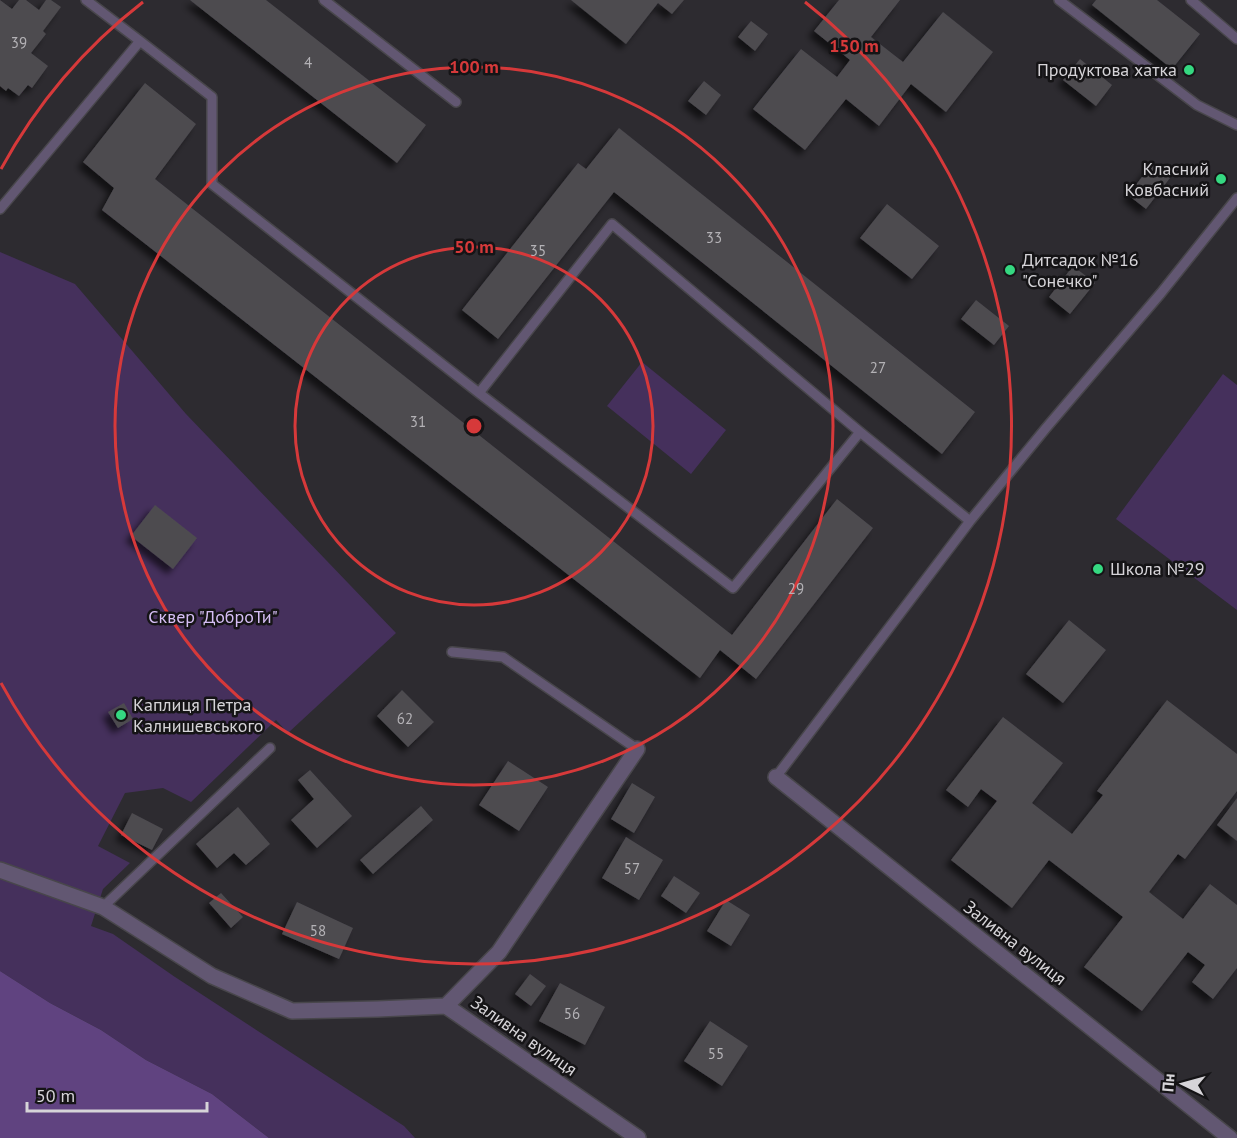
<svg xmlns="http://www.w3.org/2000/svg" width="1237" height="1138" font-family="'PT Sans',sans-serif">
  <defs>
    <filter id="shadow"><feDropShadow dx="-5.5" dy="5.5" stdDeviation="3" flood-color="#0009"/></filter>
  </defs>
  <rect width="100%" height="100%" fill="#2d2b30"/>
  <path fill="#45305c" d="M0,252l75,32 111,130 210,219 -108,100 -12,-13 -85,82 -28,-14 -38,5 -27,53 32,17 -27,26 -12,37 22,8 62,43 229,149 11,12h-146l-57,-44 -66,-34 -45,-30 -51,-27 -50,-32z
    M642,362l84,68 -35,44 -84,-68z
    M1223,374l14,11v225l-121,-91z"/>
  <path fill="#604380" d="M0,971l50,32 51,27 45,30 66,34 57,44h-269z"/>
  <path fill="#4d4b50" filter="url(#shadow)" d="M0,0l12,9 7,-9h7l13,10 7,-10h5l10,7 -18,24 3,3 -15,19 17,13 -16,22 -4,-3 -9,11 -11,-8 -2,3 -6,-5z
    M190,0h76l160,125 -29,38z
    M571,0h113l-12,14 -14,-11 -32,41z
    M839,0h61l-29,37 32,25 40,-50 50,40 -47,60 -35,-28 -32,42 -33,-27 -41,51 -52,-41 48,-60 36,28 13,-17 -36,-29z
    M1096,0h61l43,34 -28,35 -80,-64z
    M751,21l17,13 -13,17 -17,-14z
    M1080,59l32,26 -16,21 -33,-26z
    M704,81l17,14 -15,20 -18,-14z
    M145,83l51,41 -41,55 577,456 105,-136 36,29 -117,151 -36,-29 -20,28 -598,-468 12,-22 -31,-26z
    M619,128l356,284 -33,42 -328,-262 -116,147 -36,-29 116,-147 8,6z
    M1152,164l18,14 -24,31 -18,-14z
    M887,204l52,42 -27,33 -52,-41z
    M1073,266l22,17 -25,31 -21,-17z
    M976,300l33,26 -15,19 -33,-26z
    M155,505l42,33 -24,31 -42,-33z
    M1069,620l37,30 -43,53 -37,-29z
    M402,690l32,32 -26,25 -31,-31z
    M1167,700l70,54v37l-52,68 -7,-5 -29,38 34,27 27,-35 27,21v63l-24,31 -21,-17 13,-17 -17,-13 -46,59 -58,-44 39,-50 -74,-57 -37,48 -61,-48 46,-59 -16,-12 -13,18 -22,-17 57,-73 60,46 -31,40 40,31 31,-39 -6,-4z
    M124,703l9,16 -15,9 -10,-16z
    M508,761l40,26 -29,44 -40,-26z
    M310,770l42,46 -35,32 -26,-28 23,-21 -16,-19z
    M632,783l23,14 -21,36 -23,-14z
    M1237,798v43l-20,-16z
    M421,806l12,14 -60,54 -13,-14z
    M238,807l32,37 -24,21 -12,-12 -17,15 -21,-24z
    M132,813l31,16 -11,21 -31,-15z
    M626,837l37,23 -24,40 -37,-22z
    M674,876l26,17 -14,20 -25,-17z
    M221,893l22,24 -12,11 -22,-25z
    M726,900l24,15 -19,31 -24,-15z
    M297,902l56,26 -14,31 -57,-25z
    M530,974l16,12 -15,20 -16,-12z
    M560,983l45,24 -20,38 -46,-24z
    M710,1021l38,25 -26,40 -38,-25z"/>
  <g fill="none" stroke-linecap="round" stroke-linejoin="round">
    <g stroke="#48464b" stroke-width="12">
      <path id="service" d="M86,0l54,41
        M324,0l132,102
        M1059,0l138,105 40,20
        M1191,0l46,39
        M0,209l140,-168 72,56v87l267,209 133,-169 248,208 110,89
        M479,393l254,195 127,-156
        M452,652l51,5 134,92
        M776,777l194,-256 76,-93 115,-135 76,-95
        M103,907l167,-159"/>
    </g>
    <g stroke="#48464b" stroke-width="18">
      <path id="minor" d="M637,749l-138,203 -53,54 192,132
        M776,777l454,361
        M0,870l103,37 109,69 80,35 86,-2 68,-3"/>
    </g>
    <use href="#service" stroke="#625772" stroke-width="9"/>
    <use href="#minor" stroke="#625772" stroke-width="15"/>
  </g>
  <g fill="none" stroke="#d6393a" stroke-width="3">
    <circle cx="474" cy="426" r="179"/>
    <circle cx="474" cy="426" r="359"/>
    <path d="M1 169A538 538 0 0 1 143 2M805 2A538 538 0 1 1 1 683"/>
  </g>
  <g fill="#35d881" stroke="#151416" stroke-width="2">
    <circle cx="1189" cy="70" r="6"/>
    <circle cx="1221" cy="179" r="6"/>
    <circle cx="1010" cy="270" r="6"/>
    <circle cx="1098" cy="569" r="6"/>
    <circle cx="121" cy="715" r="6"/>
  </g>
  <g text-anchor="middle" stroke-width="5" stroke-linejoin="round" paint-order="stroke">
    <g font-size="15" fill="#b4b2b6">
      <text x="19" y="48">39</text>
      <text x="308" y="68">4</text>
      <text x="714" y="243">33</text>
      <text x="538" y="256">35</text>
      <text x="878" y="373">27</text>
      <text x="418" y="427">31</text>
      <text x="796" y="594">29</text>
      <text x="405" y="724">62</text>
      <text x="632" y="874">57</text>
      <text x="318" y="936">58</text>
      <text x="572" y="1019">56</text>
      <text x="716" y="1059">55</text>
    </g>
    <g font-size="18" fill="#d6d4d8" stroke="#151416" text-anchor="start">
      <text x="1177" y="76" text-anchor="end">Продуктова хатка</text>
      <text x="1209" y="175" text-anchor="end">Класний<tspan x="1209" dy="21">Ковбасний</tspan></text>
      <text x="1022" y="266">Дитсадок №16<tspan x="1022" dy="21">"Сонечко"</tspan></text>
      <text x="1110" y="575">Школа №29</text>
      <text x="133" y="711">Каплиця Петра<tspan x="133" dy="21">Калнишевського</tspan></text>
    </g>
    <g font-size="18" fill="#d5bef4" stroke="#151416">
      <text x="213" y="623">Сквер "ДоброТи"</text>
    </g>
    <g font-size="18" fill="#d6d4d8" stroke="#151416">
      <text transform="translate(1015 943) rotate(38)" y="6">Заливна вулиця</text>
      <text transform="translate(524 1036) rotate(35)" y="6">Заливна вулиця</text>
    </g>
  </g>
  <circle cx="474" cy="426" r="9" fill="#d6393a" stroke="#151416" stroke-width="3"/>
  <g font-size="18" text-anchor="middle" font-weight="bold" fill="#d6393a" stroke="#151416" stroke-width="5" stroke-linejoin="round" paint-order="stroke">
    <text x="854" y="52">150 m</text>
    <text x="474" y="73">100 m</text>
    <text x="474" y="253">50 m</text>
  </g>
  <g transform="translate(1183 1084) rotate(275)" stroke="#151416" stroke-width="4.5" paint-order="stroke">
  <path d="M0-4.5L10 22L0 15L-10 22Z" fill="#d6d4d8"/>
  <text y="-9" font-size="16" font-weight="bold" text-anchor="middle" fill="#d6d4d8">Пн</text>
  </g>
  <path d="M27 1102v9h180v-9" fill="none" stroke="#d6d4d8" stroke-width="3"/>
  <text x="36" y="1102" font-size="18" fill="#d6d4d8" stroke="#151416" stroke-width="4.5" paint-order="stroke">50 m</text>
</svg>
